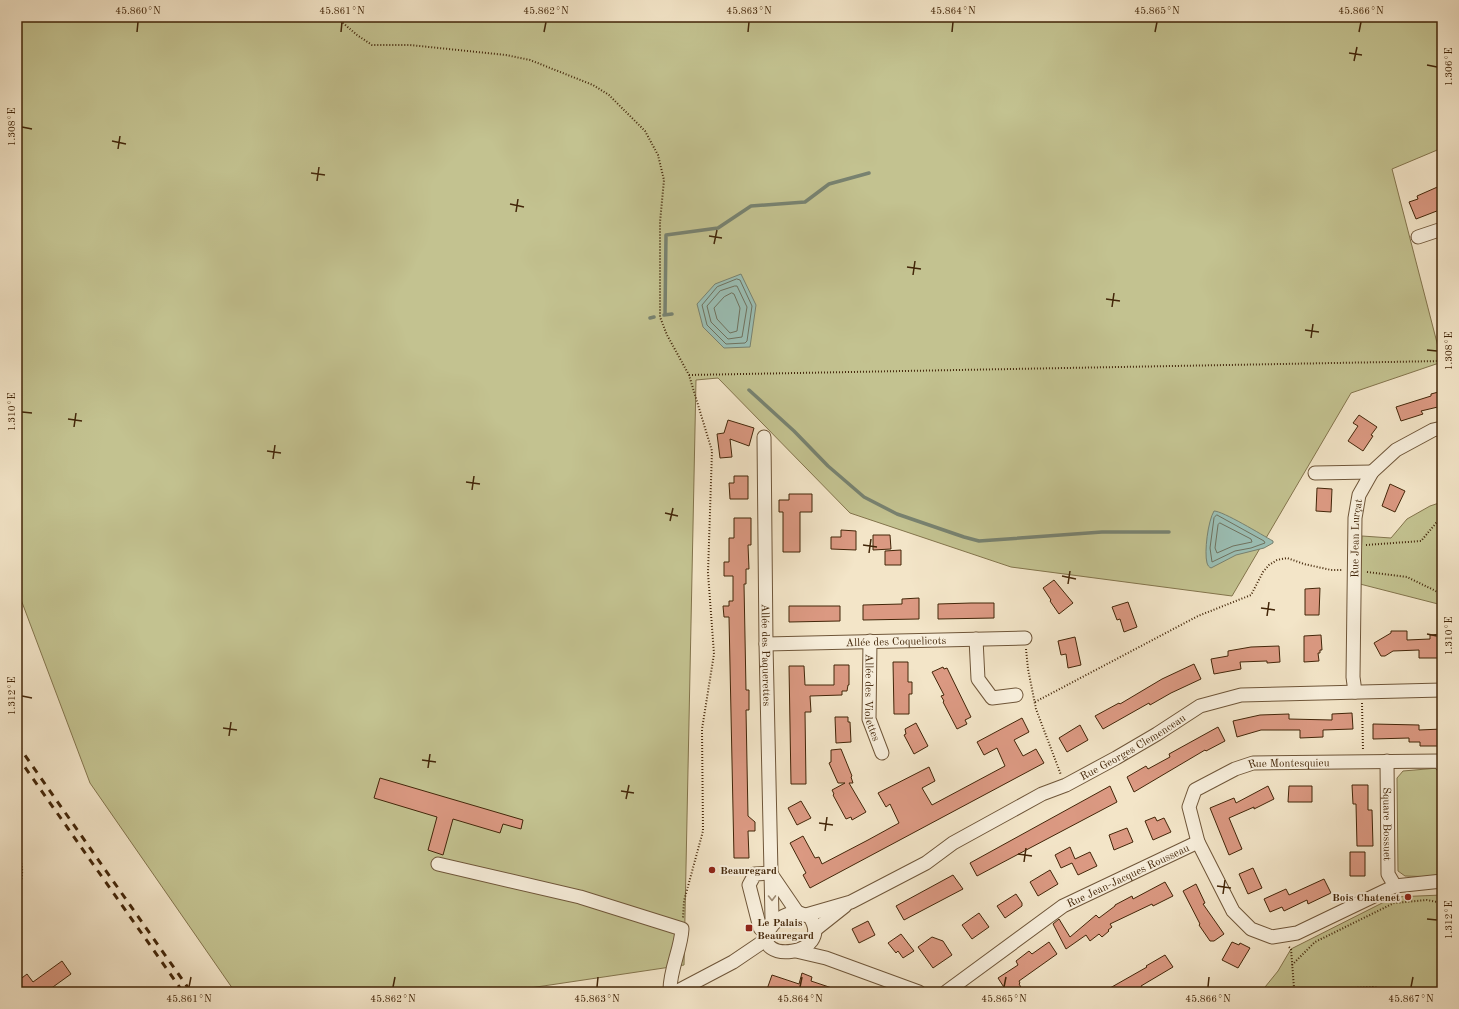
<svg xmlns="http://www.w3.org/2000/svg" width="1459" height="1009" font-family="'Old Standard TT',serif">
  <rect width="100%" height="100%" fill="#f3e5c8"/>
  <filter id="stains"><feTurbulence type="fractalNoise" baseFrequency=".005" numOctaves="4"/><feColorMatrix values="0 0 0 0 .2 0 0 0 0 .09 0 0 0 0 .02 0 0 0 .5 -.17"/></filter>
  <radialGradient id="worn" r=".72"><stop offset=".6" stop-color="#630" stop-opacity="0"/><stop offset="1" stop-color="#630" stop-opacity=".3"/></radialGradient>
  <path fill="#c3c290" stroke="#83744c" d="M17,17h1425v131l-50,21 50,193 -91,31 -119,203 -221,-29 -161,-54 -132,-135 -22,2 -12,585 -181,27h-268l-145,-209 -73,-194z
    M1442,502v103l-82,-21 2,-48 29,2 16,-19 23,-13z
    M1438,768l4,6v98l-5,5 -32,-1 -7,-5 -1,-93 6,-7z
    M1442,895v97h-181l17,-21 13,-22 103,-52z"/>
  <path fill="#9bbfb5" stroke="#788270" d="M741,274l15,31 -6,42 -26,1 -21,-21 -6,-23 18,-20z
    M1214,511c9,0 48,24 59,30v2l-9,5 -28,7 -25,13c-2,-1 -3,-2 -4,-5 -3,-11 1,-42 7,-52z"/>
  <g fill="none" stroke-linecap="round" stroke-linejoin="round">
    <path stroke="#6f725f" stroke-width="1" d="M737,279l3,1 12,26 -5,35 -2,2 -19,1 -19,-19 -5,-20 15,-18z
      M735,286h2l10,21 -5,30 -14,2 -17,-17 -4,-16 13,-15z
      M732,293l2,1 6,14 -3,23 -7,2 -13,-14 -3,-11 10,-11z
      M1217,515l47,26 1,2 -14,5 -16,3 -23,11 -2,-14 4,-30z
      M1220,523l31,16 1,3 -19,4 -16,7 -2,-5 3,-23z"/>
    <path stroke="#788270" stroke-width="3.5" d="M664,315l8,-1
      M665,315l1,-80 52,-7 33,-22 54,-4 24,-18 40,-11
      M650,318l4,-1
      M749,390l45,41 34,35 36,31 33,17 67,23 15,4 123,-9h67"/>
  </g>
  <path fill="#db9982" stroke="#432609" d="M1442,185v24l-26,10 -7,-17 9,-3 -1,-3z
    M1442,391v15l-21,5 2,3 -22,7 -5,-14 35,-11v-2z
    M1359,415l18,12 -6,8 2,1 -10,15 -15,-10 10,-15 -5,-3z
    M728,420l26,8 -5,18 -19,-7 2,18 -12,1 -3,-24 7,-1z
    M734,476h14v23h-18l-1,-16h5z
    M1390,484l15,7 -10,21 -13,-6z
    M1317,488l15,1 -1,23 -15,-1z
    M789,494h23v18h-12v40h-17v-40h-4v-12h10z
    M734,518h17v27h-3l1,24h-3v15h-2l2,106h3v20h-3l2,106 7,6v9h-7l1,27h-15l-5,-241h-5l-1,-11h6v-5h4v-25h-9v-14h5v-24h5z
    M841,530l15,1v19l-25,-1v-12h10z
    M873,535h17l1,14 -18,1z
    M901,550v15h-16v-14z
    M1054,580l19,23 -14,11 -9,-13 1,-1 -8,-12z
    M1320,588l-1,27h-14v-26z
    M919,598v21l-56,1v-15l39,-1v-5z
    M1128,602l9,25 -13,5 -4,-13 -3,1 -5,-13z
    M971,603h23v15l-56,1v-15z
    M789,606h51v15l-51,1z
    M1391,631h16v9l23,-1v-4l12,-1v24h-23v-8l-26,1 -8,5h-4l-7,-13 17,-10z
    M1321,635l1,15h-2v3h-2l1,8 -15,1v-26z
    M1075,637l6,28 -13,3 -2,-14 -5,1 -3,-14z
    M1279,646l1,16 -13,1v-2l-27,1 1,7 -27,5 -3,-15 17,-3v-5l23,-4z
    M893,662h15v20h4v12h-3v20h-15z
    M1194,664l7,15 -30,14 -21,12 -1,-2 -46,26 -8,-13 24,-13 1,1 42,-25z
    M834,665h15v20h-1l-1,6h-5v4l-32,1 1,16h-6l1,72h-15l-2,-118h15l1,19h29z
    M943,667l1,2 3,-1 24,49 -6,3 2,4 -10,5 -14,-27 1,-1 -3,-5 3,-1 -12,-23z
    M1352,713l1,16 -30,1v7l-23,1v-8h-39l-24,7 -4,-16 27,-6 29,-1v5l43,1v-6z
    M835,717h13v5h2l1,20 -15,1z
    M1022,718l7,14 -15,8 9,16 13,-7 8,14 -234,125 -7,-13 3,-2 -16,-30 13,-7 12,22 4,-1 3,7 46,-24 31,-17 -9,-19 -4,3 -8,-14 51,-26 6,14 -13,7 10,17 73,-39 -8,-18 -13,7 -7,-13z
    M916,723l12,23 -14,8 -10,-19 2,-1 -1,-5z
    M1373,724l46,1v5l23,-1v17h-22v-4h-11v-4l-36,1z
    M1080,725l8,15 -21,12 -8,-14z
    M1218,727l7,14 -19,10 -1,-1 -71,42 -7,-15 19,-11 2,3 22,-12 -1,-3z
    M841,749l11,27 -1,1 2,6h-4l17,29 -14,8 -1,-3 -5,2 -13,-24 1,-1 -2,-4 13,-7h-7l-9,-20 2,-1v-12z
    M380,778l143,42 -2,9 -18,-5 -3,9 -47,-14 -10,36 -15,-5 9,-33 -63,-19z
    M1352,785h16v25h4l1,36h-16l-1,-42h-3z
    M1110,786l7,16 -140,74 -7,-13z
    M1268,786l6,13 -20,10v-2l-25,11 13,31 -13,6 -19,-47 24,-10 2,5z
    M1289,786h23v16h-24z
    M801,801l10,17 -14,7 -9,-17z
    M1155,817l2,4 7,-3 7,14 -18,8 -8,-19z
    M1127,828l6,14 -19,8 -5,-15z
    M1070,847l5,12 15,-7 7,14 -19,9 -6,-12 -11,5 -6,-13z
    M1350,852h15v24h-15z
    M1253,868l9,20 -14,6 -9,-20z
    M1050,870l8,14 -20,12 -8,-14z
    M953,875l10,14 -59,31 -8,-14z
    M1324,879l7,14 -23,11 -1,-4 -23,11 -2,-4 -12,5 -6,-13 22,-10 3,6z
    M1165,882l8,14 -20,10 -1,-2 -42,20 2,3 -4,3 1,1 -7,6 -3,-3 -9,7 -4,-6 -20,14 -13,-25 6,-5 11,18 26,-22 3,3 16,-12v-1l17,-9 1,3z
    M1196,884l9,19 -2,1 21,30 -10,7h-4l-11,-16 1,-1 -17,-33z
    M1016,894l6,9v3l-17,12 -8,-12z
    M979,913l10,14 -17,12 -10,-14z
    M868,921l7,14 -16,8 -7,-14z
    M901,934l13,17 -11,7 -5,-7 -2,2 -8,-10z
    M932,937l11,4 9,14 -19,13 -15,-21z
    M1049,942l8,12 -38,27 1,2 -1,1 5,8h-17l-9,-14 20,-13 -2,-4 13,-10 3,3z
    M1232,942l7,3 1,-2 10,5 -12,20 -16,-8z
    M1165,955l8,12 -32,19 1,2 -8,4h-31l44,-25 -1,-1z
    M62,961l9,13 -25,18h-26l4,-3 -6,-8 9,-7 6,8z
    M802,973l10,4 -1,4 27,9v2h-72l6,-17 27,9z"/>
  <g fill="none" stroke-linecap="round" stroke-linejoin="round">
    <g stroke="#6f5639" stroke-width="15">
      <g id="minor">
        <path d="M1418,237l24,-8"/>
        <path id="s1" d="M764,437l2,207 6,274 2,5"/>
        <path d="M1315,473l57,-1"/>
        <path d="M976,639l2,40 14,19 24,-3"/>
        <path id="s2" d="M870,641l-1,78 13,34"/>
        <path id="s3" d="M766,644l259,-6"/>
        <path id="s4" d="M1355,692l-2,-15 2,-159 4,-23 13,-23 24,-22 37,-20 9,-2"/>
        <path id="s5" d="M1387,761l1,113 7,12"/>
        <path id="s6" d="M1198,842l-9,-35 6,-17 40,-21 18,-6 186,-2 3,4"/>
        <path d="M438,864l142,33 102,32c-1,21 -13,42 -12,63"/>
        <path d="M771,874l26,38"/>
        <path d="M797,912l13,5c25,40 -59,47 -41,13 6,-11 17,-16 28,-18z"/>
        <path id="s7" d="M806,915l45,-13 75,-39 27,-20 89,-49 24,-9 50,-27 41,-24 43,-28 41,-11 201,-5"/>
        <path d="M816,929l29,-23"/>
        <path d="M767,934l-7,-6 -11,-43 6,-11 16,-1"/>
        <path d="M796,951l30,7 93,34"/>
        <path d="M676,992l57,-30 34,-23"/>
        <path id="s8" d="M946,992l117,-86 135,-64 35,69 18,18 21,8 25,-4 98,-47 47,-5"/>
      </g>
    </g>
    <path stroke="#432609" stroke-width="2" stroke-dasharray="1 2" stroke-linecap="butt" d="M336,17l21,18 15,10h38l96,10 24,5 63,25 16,10 36,36 13,24 6,25 -4,42v95l7,18 22,40 23,76 -4,122 6,81 -12,75 1,102 -19,70 -1,17
      M689,375l753,-14
      M1366,545l55,-4 21,-25
      M1367,572l40,5 35,17
      M1026,649l2,20 8,40 25,66
      M1035,702l163,-86 53,-21 12,-23 6,-7 8,-5 10,-2 17,6 27,6h12
      M1362,703l1,48
      M17,852c7,15 6,22 2,38l-2,2
      M1289,947l2,2 3,39
      M1292,965l23,-23 79,-39 33,-3 15,3
      M1277,992l17,-4 22,2 57,-3 30,5"/>
    <use href="#minor" stroke="#f7eedb" stroke-width="13"/>
    <path stroke="#432609" stroke-width="3" stroke-dasharray="7 7" stroke-linecap="butt" d="M17,744l174,248
      M17,756l166,236"/>
  </g>
  <defs><path id="oneway-chevron" d="M-2-3.5L2.5 0L-2 3.5" fill="none" stroke-width="1.6" stroke-linecap="round" stroke-linejoin="round"/></defs>
  <use stroke="#9d8a72" href="#oneway-chevron" transform="translate(772 898) rotate(89)"/>
  <path fill="none" stroke="#432609" stroke-width="1.5" d="M137,32l1,-10M341,32l1,-10M544,32l2,-10M748,32l1,-10M952,32l1,-10M1155,32l2,-10M1359,32l2,-10M1349,53l13,2M1354,61l3,-14M1427,65l10,2M22,127l10,2M112,141l14,3M118,149l2,-13M311,173l14,2M317,181l2,-14M510,204l14,3M516,212l2,-13M709,236l13,2M714,244l3,-14M907,267l14,2M913,275l2,-14M1106,299l14,2M1112,307l2,-14M1305,330l14,2M1311,338l2,-14M1427,350l10,1M22,412l10,1M68,419l14,2M74,427l2,-14M267,451l14,2M273,459l2,-14M466,482l14,2M472,490l2,-14M665,513l13,3M670,521l3,-13M863,545l14,2M869,553l2,-14M1062,576l14,3M1068,584l2,-13M1261,608l14,2M1267,616l2,-14M1427,634l10,2M22,696l10,2M223,728l14,2M229,736l2,-14M422,760l14,2M428,768l2,-14M621,791l13,2M626,799l3,-14M819,823l14,2M825,831l2,-14M1018,854l14,2M1024,862l2,-14M1217,886l14,2M1223,894l2,-14M1427,919l10,1M189,987l2,-10M393,987l2,-10M597,987l1,-10M800,987l2,-10M1004,987l2,-10M1208,987l1,-10M1411,987l2,-10"/>
  <g fill="#8f2418" stroke="#f7eedb" stroke-width="1.5">
    <circle cx="712" cy="870" r="4"/>
    <circle cx="1408" cy="897" r="4"/>
    <rect x="745" y="924" width="8" height="8" rx="2"/>
  </g>
  <g text-anchor="middle" stroke-width="4" stroke-linejoin="round" paint-order="stroke">
    <g font-size="11" fill="#432609" stroke="#f7eedb">
      <text dy="4" stroke="none"><textPath href="#s4" startOffset="154">Rue Jean Lurçat</textPath></text>
      <text dy="4" stroke="none"><textPath href="#s3" startOffset="130">Allée des Coquelicots</textPath></text>
      <text dy="4" stroke="none"><textPath href="#s1" startOffset="218">Allée des Paquerettes</textPath></text>
      <text dy="4" stroke="none"><textPath href="#s2" startOffset="57">Allée des Violettes</textPath></text>
      <text dy="4" stroke="none"><textPath href="#s7" startOffset="369">Rue Georges Clemenceau</textPath></text>
      <text dy="4" stroke="none"><textPath href="#s6" startOffset="154">Rue Montesquieu</textPath></text>
      <text dy="4" stroke="none"><textPath href="#s5" startOffset="63">Square Bossuet</textPath></text>
      <text dy="4" stroke="none"><textPath href="#s8" startOffset="217">Rue Jean-Jacques Rousseau</textPath></text>
    </g>
    <g font-size="11" font-weight="bold" fill="#432609" stroke="#f7eedb" text-anchor="start">
      <text x="720" y="874">Beauregard</text>
      <text x="1400" y="901" text-anchor="end">Bois Chatenet</text>
      <text x="757" y="926">Le Palais<tspan x="757" dy="13">Beauregard</tspan></text>
    </g>
  </g>
  <rect width="1459" height="1009" fill="none" stroke="#f3e5c8" stroke-width="44"/>
  <rect x="22" y="22" width="1415" height="965" fill="none" stroke="#432609" stroke-width="1.5"/>
  <g font-size="10" text-anchor="middle" fill="#432609">
    <text x="138" y="14">45.860°N</text>
    <text x="342" y="14">45.861°N</text>
    <text x="546" y="14">45.862°N</text>
    <text x="749" y="14">45.863°N</text>
    <text x="953" y="14">45.864°N</text>
    <text x="1157" y="14">45.865°N</text>
    <text x="1361" y="14">45.866°N</text>
    <text transform="translate(1448 67) rotate(-90)" y="4">1.306°E</text>
    <text transform="translate(11 127) rotate(-90)" y="4">1.308°E</text>
    <text transform="translate(1448 351) rotate(-90)" y="4">1.308°E</text>
    <text transform="translate(11 412) rotate(-90)" y="4">1.310°E</text>
    <text transform="translate(1448 636) rotate(-90)" y="4">1.310°E</text>
    <text transform="translate(11 696) rotate(-90)" y="4">1.312°E</text>
    <text transform="translate(1448 920) rotate(-90)" y="4">1.312°E</text>
    <text x="189" y="1002">45.861°N</text>
    <text x="393" y="1002">45.862°N</text>
    <text x="597" y="1002">45.863°N</text>
    <text x="800" y="1002">45.864°N</text>
    <text x="1004" y="1002">45.865°N</text>
    <text x="1208" y="1002">45.866°N</text>
    <text x="1411" y="1002">45.867°N</text>
  </g>
  <rect width="100%" height="100%" filter="url(#stains)"/>
  <rect width="100%" height="100%" fill="url(#worn)"/>
</svg>
